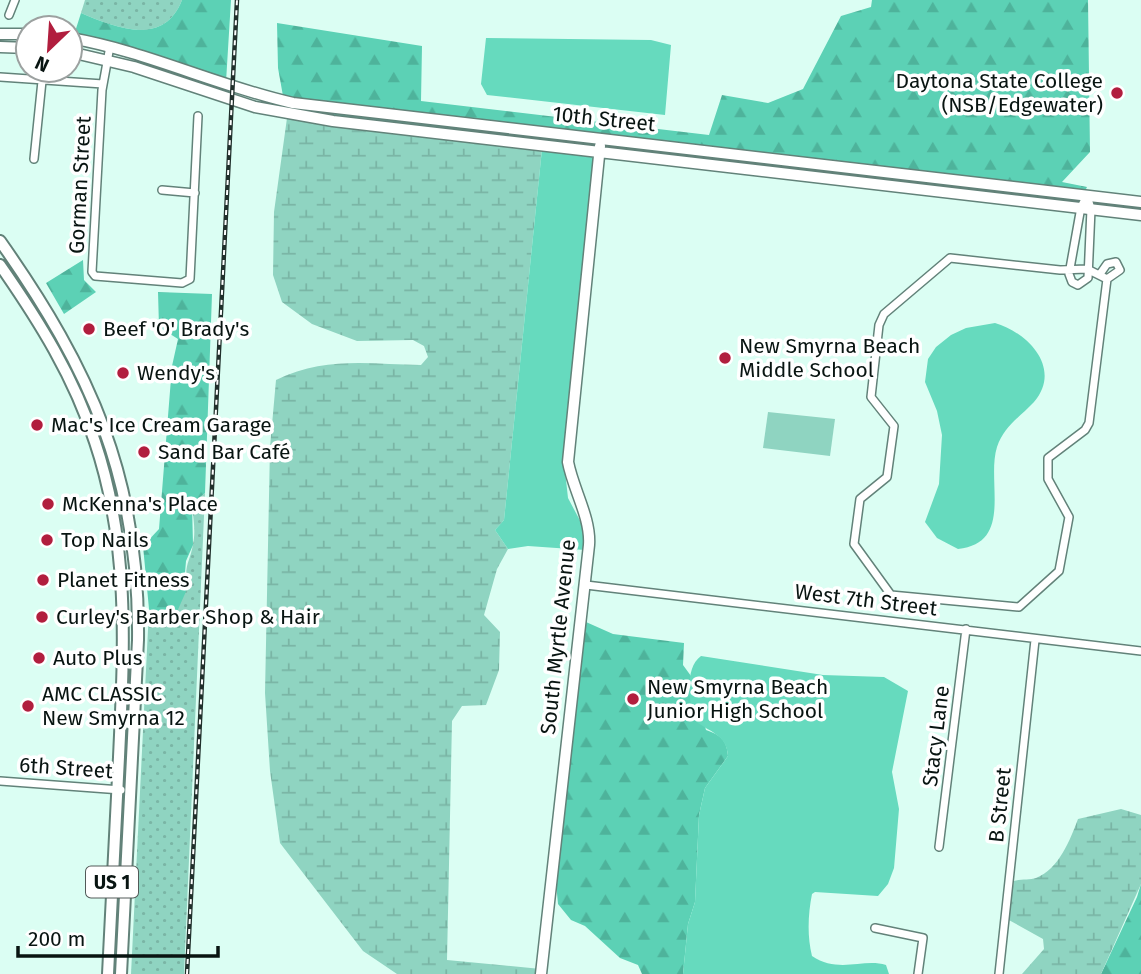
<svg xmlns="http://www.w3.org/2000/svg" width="1141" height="974" font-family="'Fira Sans',sans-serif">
  <defs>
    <pattern id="grass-dots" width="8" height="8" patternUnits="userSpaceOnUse" patternTransform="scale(1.75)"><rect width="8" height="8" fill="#8fd4c1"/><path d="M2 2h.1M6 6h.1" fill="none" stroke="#7ab5a5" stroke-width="1.8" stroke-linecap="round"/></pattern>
    <pattern id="forest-firs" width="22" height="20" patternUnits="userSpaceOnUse" patternTransform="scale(1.75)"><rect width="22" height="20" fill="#5cd1b5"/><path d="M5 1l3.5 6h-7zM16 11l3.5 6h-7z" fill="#4eb39b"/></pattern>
    <pattern id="wetland-marsh" width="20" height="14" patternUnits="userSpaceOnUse" patternTransform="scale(1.75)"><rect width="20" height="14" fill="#8fd4c1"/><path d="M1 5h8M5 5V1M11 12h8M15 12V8" fill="none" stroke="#7ab5a5"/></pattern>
  </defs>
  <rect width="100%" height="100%" fill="#dbfef3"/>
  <path fill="url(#grass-dots)" d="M85,0h97c-18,47 -66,28 -101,13z
    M205,493l-21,481h-53l18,-365 6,9 33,-31c-5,-22 2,-24 5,-43 3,-13 0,-27 -1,-40z"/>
  <path fill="url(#forest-firs)" d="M182,0h49l-5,82 -112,-40 -40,-7 7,-22c35,15 83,34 101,-13z
    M872,0h216l2,152 -28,30 25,5 -2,4 -791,-92 -11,-3 -5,-28 -1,-45 145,23 -1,55 288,34 13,-40 46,8 35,-14 38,-73 30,-9z
    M284,105l313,37 -1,5 -311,-37z
    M604,143l478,55 -2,5 -477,-55z
    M83,260l1,20 12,12 -32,22 -18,-31z
    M158,292l54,2 -7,199 -13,11 1,41 -7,16 -1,12 3,14 -12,27 -13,5 -8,-1 -6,-9 -6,-63 16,-17 13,-163 6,-27 -19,-12z
    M586,622l27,12 71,9 -1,22 8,11 15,54c15,5 21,11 22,26l-23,32 -6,27 -4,87 -7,22 -5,50h-41l-4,-9 -18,-7 -35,-32 -14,-6 -13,-16 -2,-21z
    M1141,884v90h-40l36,-77z"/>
  <path fill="url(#wetland-marsh)" d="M287,118l255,31 -38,371 -9,10 13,19 -11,20 -13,46 16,17 -1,38 -13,35 -24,1 -10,15 -5,239 94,9v5h-144l-34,-23 -83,-108 -10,-72 -5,-78 5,-246 6,-67c49,-24 93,-16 145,-15l7,-8 -4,-11 -11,-6 -56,1 -45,-17 -30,-22 -9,-27 1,-63z
    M1121,809l20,6v69l-40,90h-79l22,-25 -1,-10 -36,-20 7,-38c7,-2 16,-1 22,-3 23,-9 34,-38 42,-59z"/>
  <path fill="#8fd4c1" d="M768,412l67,7 -5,37 -67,-8z"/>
  <path fill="#66dabe" d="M486,38l165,2 20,5 -6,70 -178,-20 -6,-11z
    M542,149l53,6 -31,307 4,36 17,32v20l-57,-4 -20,3 -13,-19 9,-10z
    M995,323c32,9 68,45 39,79 -14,15 -30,24 -37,45 -11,35 17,96 -39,102l-21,-11 -12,-16 14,-38 3,-49 -5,-24 -12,-29 3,-23 8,-12 15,-12 15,-7z
    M701,656l122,19 61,2 24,14 -16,81 7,37 -5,59 -6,16 -10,12 -63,-4 -3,2c-4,20 -5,42 0,62 27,18 51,2 74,9l3,9h-206l5,-50 7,-22 4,-87 6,-27 23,-32c-1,-22 -20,-24 -35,-37 -3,-18 -9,-51 8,-63z"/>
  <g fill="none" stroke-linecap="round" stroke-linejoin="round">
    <g stroke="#628279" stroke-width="10">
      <path id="street" d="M9,15l6,-15
        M110,46l-8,44 -10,182 3,4 87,7 8,-4 8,-163
        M0,77l103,7
        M34,159l8,-78
        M162,190l33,3
        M1087,195l4,14 -3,69 -10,7 -6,-3 -3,-8 12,-67z
        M950,258l110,12 27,-1 20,10 -18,144 -4,7 -37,28v21l21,38 -10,54 -40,36 -128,-12 -37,-51 6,-45 27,-22 7,-51 -23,-29 8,-72 5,-11z
        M1100,274l7,-10 9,-2 4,8 -13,9
        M586,585l555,66
        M0,781l121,9
        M939,847l27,-218
        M875,928l48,10 -5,36
        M999,974l36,-334"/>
    </g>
    <g stroke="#628279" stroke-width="13">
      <path id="secondary" d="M0,34h28
        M70,38c76,13 147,48 223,65l848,99
        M0,47l28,1
        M70,52l64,15 121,40 78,14 808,94
        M541,974l48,-429c2,-27 -16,-56 -21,-83l32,-316"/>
    </g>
    <g stroke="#628279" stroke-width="14">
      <path id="primary" d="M0,241c91,129 140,238 138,399l-17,334
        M0,265c39,56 74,112 95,177 35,104 29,207 24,315 -4,72 -7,145 -11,217"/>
    </g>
    <use href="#street" stroke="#fff" stroke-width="7"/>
    <use href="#secondary" stroke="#fff" stroke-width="10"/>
    <use href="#primary" stroke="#fff" stroke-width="10"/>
    <g stroke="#21302c" stroke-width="4.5">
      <path id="rail" d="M187,974l50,-974"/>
    </g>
    <use href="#rail" stroke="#fff" stroke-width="2" stroke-dasharray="5" stroke-linecap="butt"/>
  </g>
  <g fill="#b11e3e" stroke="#fff" stroke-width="2.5">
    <circle cx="1117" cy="93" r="7"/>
    <circle cx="89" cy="329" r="7"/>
    <circle cx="725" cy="358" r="7"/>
    <circle cx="123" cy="373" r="7"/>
    <circle cx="37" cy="425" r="7"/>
    <circle cx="144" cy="452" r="7"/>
    <circle cx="48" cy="504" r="7"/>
    <circle cx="47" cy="540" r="7"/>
    <circle cx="43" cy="580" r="7"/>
    <circle cx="42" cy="617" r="7"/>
    <circle cx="39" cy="658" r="7"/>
    <circle cx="633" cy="699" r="7"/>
    <circle cx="28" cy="706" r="7"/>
  </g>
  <g text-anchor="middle" stroke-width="7" stroke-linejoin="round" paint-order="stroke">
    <rect fill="#fff" stroke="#525a58" stroke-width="2" x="86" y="866.5" width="52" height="31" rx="5"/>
    <g font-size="19" font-weight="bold" fill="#081411">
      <text x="112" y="889">US 1</text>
    </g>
    <g font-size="21" fill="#081411" stroke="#fff" text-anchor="start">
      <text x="1103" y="88" text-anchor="end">Daytona State College<tspan x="1103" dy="24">(NSB/Edgewater)</tspan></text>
      <text x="103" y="336">Beef 'O' Brady's</text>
      <text x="739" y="353">New Smyrna Beach<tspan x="739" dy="24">Middle School</tspan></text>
      <text x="137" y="380">Wendy's</text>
      <text x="51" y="432">Mac's Ice Cream Garage</text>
      <text x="158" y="459">Sand Bar Café</text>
      <text x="62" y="511">McKenna's Place</text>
      <text x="61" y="547">Top Nails</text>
      <text x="57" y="587">Planet Fitness</text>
      <text x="56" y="624">Curley's Barber Shop &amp; Hair</text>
      <text x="53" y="665">Auto Plus</text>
      <text x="647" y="694">New Smyrna Beach<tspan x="647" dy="24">Junior High School</tspan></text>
      <text x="42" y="701">AMC CLASSIC<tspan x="42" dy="24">New Smyrna 12</tspan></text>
    </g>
    <g font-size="21" fill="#081411" stroke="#fff">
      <text transform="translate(604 119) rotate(6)" y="7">10th Street</text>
      <text transform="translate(80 185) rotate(-87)" y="7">Gorman Street</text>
      <text transform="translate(866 600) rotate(7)" y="7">West 7th Street</text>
      <text transform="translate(558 637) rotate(-84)" y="7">South Myrtle Avenue</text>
      <text transform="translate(936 736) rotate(-83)" y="7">Stacy Lane</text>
      <text transform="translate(66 768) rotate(4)" y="7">6th Street</text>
      <text transform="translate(1000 805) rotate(-84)" y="7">B Street</text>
    </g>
  </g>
  <g transform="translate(49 49) rotate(205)"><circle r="33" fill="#ffffff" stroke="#9ca1a0" stroke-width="2"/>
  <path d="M0-5L12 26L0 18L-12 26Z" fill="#b11e3e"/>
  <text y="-10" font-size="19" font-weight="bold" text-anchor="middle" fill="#081411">N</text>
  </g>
  <path d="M18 946v10h200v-10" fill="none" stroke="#081411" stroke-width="3.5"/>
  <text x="28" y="946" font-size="21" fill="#081411" stroke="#ffffff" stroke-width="5" paint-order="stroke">200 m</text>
</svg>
